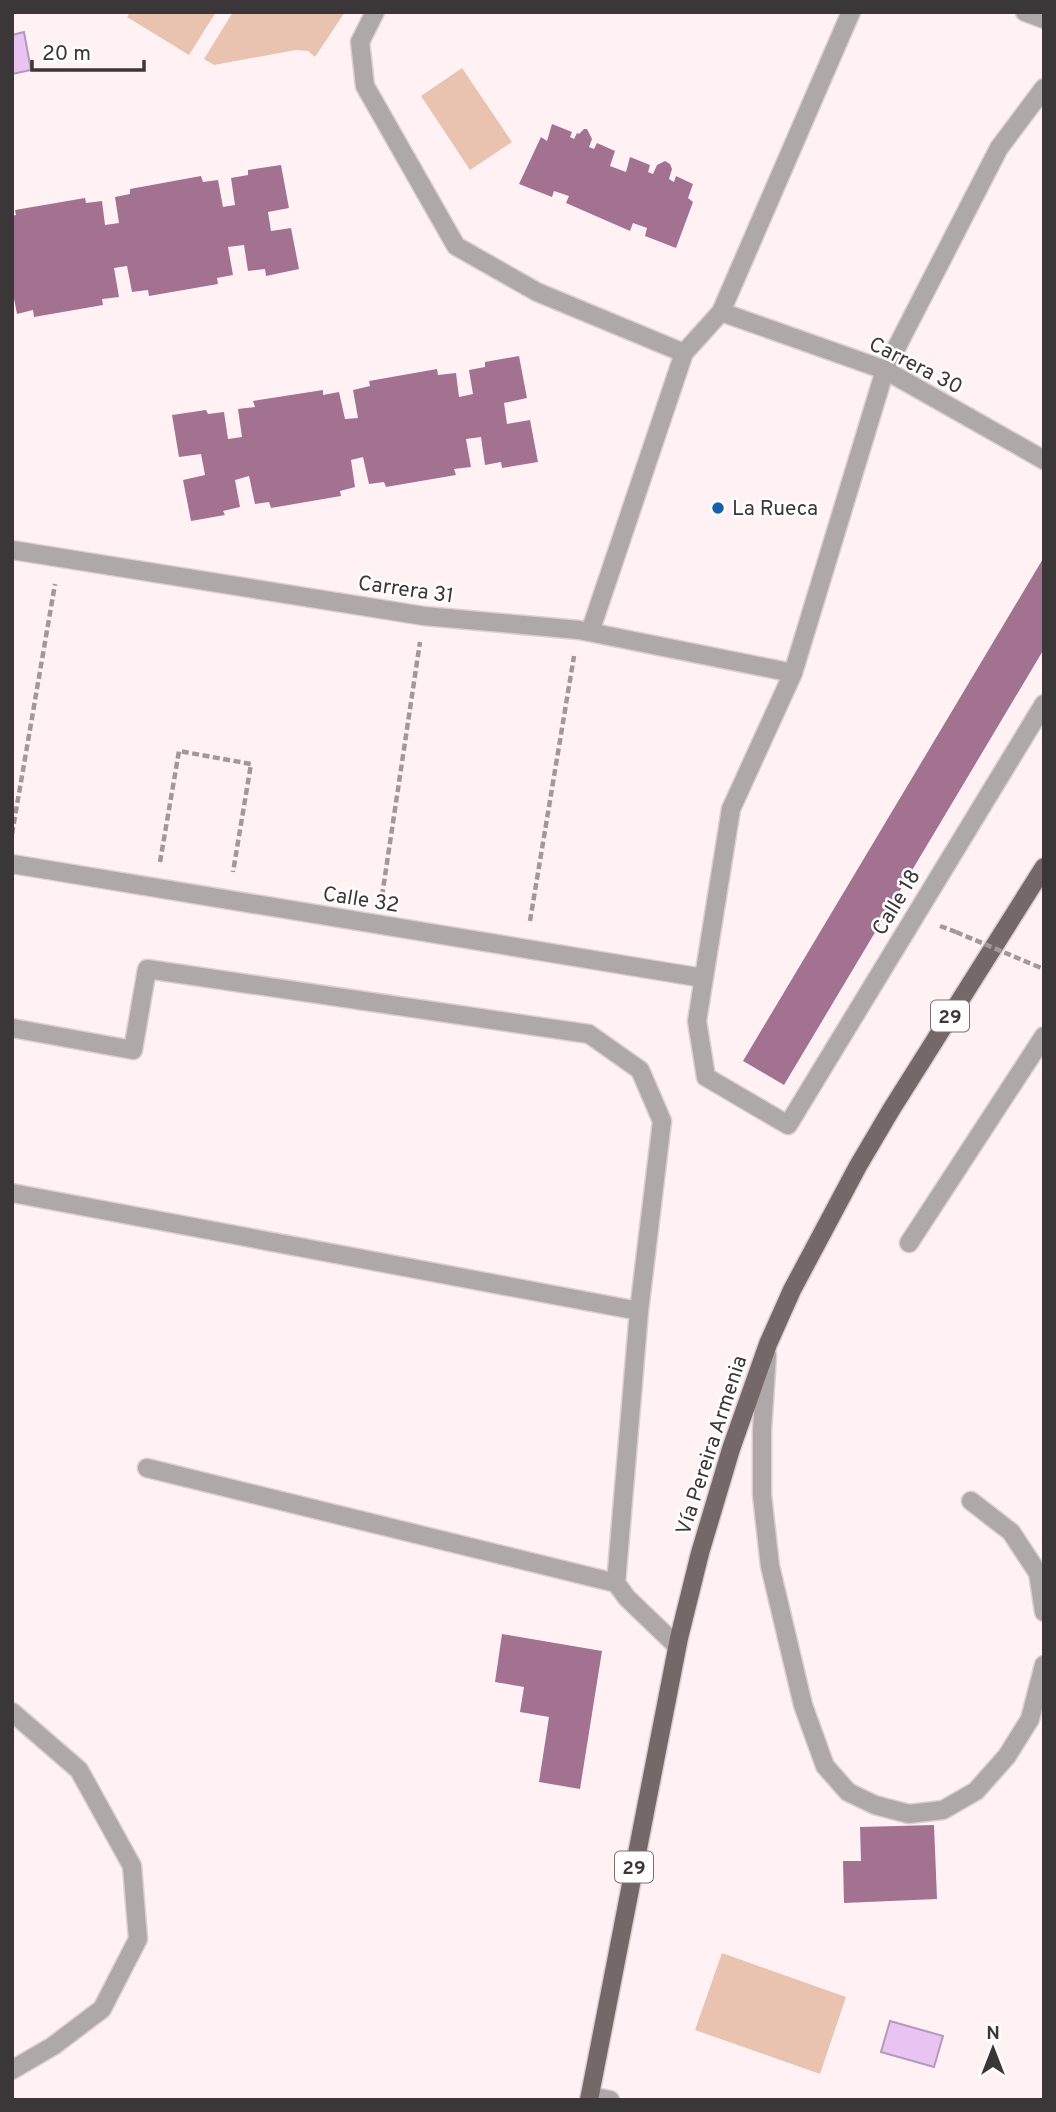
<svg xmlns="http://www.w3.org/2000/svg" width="1056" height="2112" font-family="Overpass,sans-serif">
  <rect width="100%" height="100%" fill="#fff1f4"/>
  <path fill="#eac2b0" d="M130,12h86l-27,43 -62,-38z
    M233,12h112l-30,45 -7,-6 -12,-1 -82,15 -10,-6z
    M462,68l50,74 -42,28 -49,-74z
    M722,1953l124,44 -26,77 -125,-44z"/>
  <path fill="#e9c4f2" stroke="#b599ba" stroke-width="2" d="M24,32l7,38 -19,4v-39z
    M890,2021l53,15 -9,31 -53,-15z"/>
  <path fill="#a37291" d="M552,124l20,8 -2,5 4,2 3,-6 2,1 5,-5h3l5,10 -3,8 5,2 3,-6 18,8 -5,15 16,6 4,-15 20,8 -2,7 5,2 4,-9 8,-4 5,3 2,5 -3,10 5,3 2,-6 17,8 -5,14 5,4 -17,46 -31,-12 2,-8 -14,-5 -3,8 -64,-28 3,-7 -15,-5 -2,6 -33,-13 22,-47 6,4z
    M281,165l8,43 -21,4 3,19 20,-3 8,41 -33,7 -1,-7 -17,2 -4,-26 -16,2 5,28 -16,3 1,6 -69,12 -1,-6 -16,2 -5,-26 -13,2 5,29 -17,2 1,6 -69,12 -1,-7 -16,4 -5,-26v-72l4,-1 -1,-5 70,-12 1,5 16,-2 3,24 14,-2 -4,-26 15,-3v-5l71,-13 2,6 15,-2 5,27 12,-2 -4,-27 17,-3v-5z
    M519,356l8,42 -23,5 3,21 23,-4 8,42 -36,6 -1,-6 -16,3 -4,-28 -15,2 5,28 -17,2 2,6 -70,12 -2,-5 -15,2 -6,-27 -12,3 4,27 -15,4 1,5 -70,12 -2,-6 -14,2 -6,-28 -14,4 5,27 -17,4 2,4 -34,6 -8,-41 22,-5 -4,-21 -22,3 -7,-42 34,-5 2,4 16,-2 4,27 14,-2 -4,-28 17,-2 -2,-6 70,-11v5l16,-3 6,27 13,-1 -5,-28 17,-4 -1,-5 68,-12 1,6 18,-2 3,24 14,-3 -4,-24 16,-3v-5z
    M1044,557v92l-260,436 -41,-24z
    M502,1634l100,17 -22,138 -41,-7 10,-65 -29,-5 4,-25 -29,-5z
    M934,1825l3,74 -93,4 -1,-42h18l-1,-34z"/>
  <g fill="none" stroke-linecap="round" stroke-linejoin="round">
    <g stroke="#dccfd2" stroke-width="21">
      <path id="minor" d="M375,12l-15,30 5,44 91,160 81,46 147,61
        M1025,12l19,7
        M1044,88l-45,60 -114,222 -92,303 -62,136 -34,212 9,56 82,48 256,-421
        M721,312l164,58 159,90
        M12,550l412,66 155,14 214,43
        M590,632l94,-279 37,-41 130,-300
        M12,864l691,114
        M12,1028l121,22 14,-81 442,65 51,36 22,51 -23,190 -23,272
        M12,1193l627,118
        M909,1243l135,-207
        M767,1355l-5,75v65l8,71 33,139 22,61 23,26 27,13 34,9 34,-4 33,-19 31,-35 23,-37 14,-54
        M147,1468l469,115 11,15 50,48
        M971,1501l40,31 27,41 6,39
        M12,1712l67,58 53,96 6,73 -36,70 -49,37 -41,24
        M590,2096l20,4"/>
    </g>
    <g stroke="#dccfd2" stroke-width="21">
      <path id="major" d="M589,2100l90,-462 21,-85 31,-104 37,-105 24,-54 66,-124 33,-56 153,-243"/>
    </g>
    <path stroke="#a2989a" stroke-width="4.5" stroke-dasharray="7 3.5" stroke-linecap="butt" d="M12,834l43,-250
      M160,862l19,-111 72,13 -18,108
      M382,896l38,-254
      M530,921l44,-265
      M940,926l16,6
      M1034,965l10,4"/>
    <use href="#minor" stroke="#aea8a8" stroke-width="18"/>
    <use href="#major" stroke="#746968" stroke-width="18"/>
    <path stroke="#a2989a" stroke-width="4.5" stroke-dasharray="7 3.5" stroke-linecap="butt" d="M956,932l78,33"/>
  </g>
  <circle fill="#185eae" stroke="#fff" stroke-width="2.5" cx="718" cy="508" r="7"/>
  <g text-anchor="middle" stroke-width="5" stroke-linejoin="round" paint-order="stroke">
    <g fill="#fff" stroke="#767273" stroke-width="2">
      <rect x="931" y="1000.5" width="38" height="31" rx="5"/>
      <rect x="615" y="1851.5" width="38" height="31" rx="5"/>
    </g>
    <g font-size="19" font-weight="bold" fill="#3b3637">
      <text x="950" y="1023">29</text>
      <text x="634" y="1874">29</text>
    </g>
    <g font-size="21" fill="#3b3637" stroke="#fff">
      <text transform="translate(916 365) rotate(27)" y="7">Carrera 30</text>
      <text transform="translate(406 589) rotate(8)" y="7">Carrera 31</text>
      <text transform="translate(361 899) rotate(9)" y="7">Calle 32</text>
      <text transform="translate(896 902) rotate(-59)" y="7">Calle 18</text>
      <text transform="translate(711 1445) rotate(-72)" y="7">Vía Pereira Armenia</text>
    </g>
    <g font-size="21" fill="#3b3637" stroke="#fff" text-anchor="start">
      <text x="732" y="515">La Rueca</text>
    </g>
  </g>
  <rect width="1056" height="2112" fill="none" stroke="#3b3637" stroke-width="28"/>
  <g transform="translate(993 2049)" stroke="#ffffff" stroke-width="5" paint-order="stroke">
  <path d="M0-5L12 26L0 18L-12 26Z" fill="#3b3637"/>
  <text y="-10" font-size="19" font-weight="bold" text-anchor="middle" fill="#3b3637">N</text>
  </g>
  <path d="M32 60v10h112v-10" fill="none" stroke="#3b3637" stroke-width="3.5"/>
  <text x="42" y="60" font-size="21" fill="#3b3637" stroke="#ffffff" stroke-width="5" paint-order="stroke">20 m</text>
</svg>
